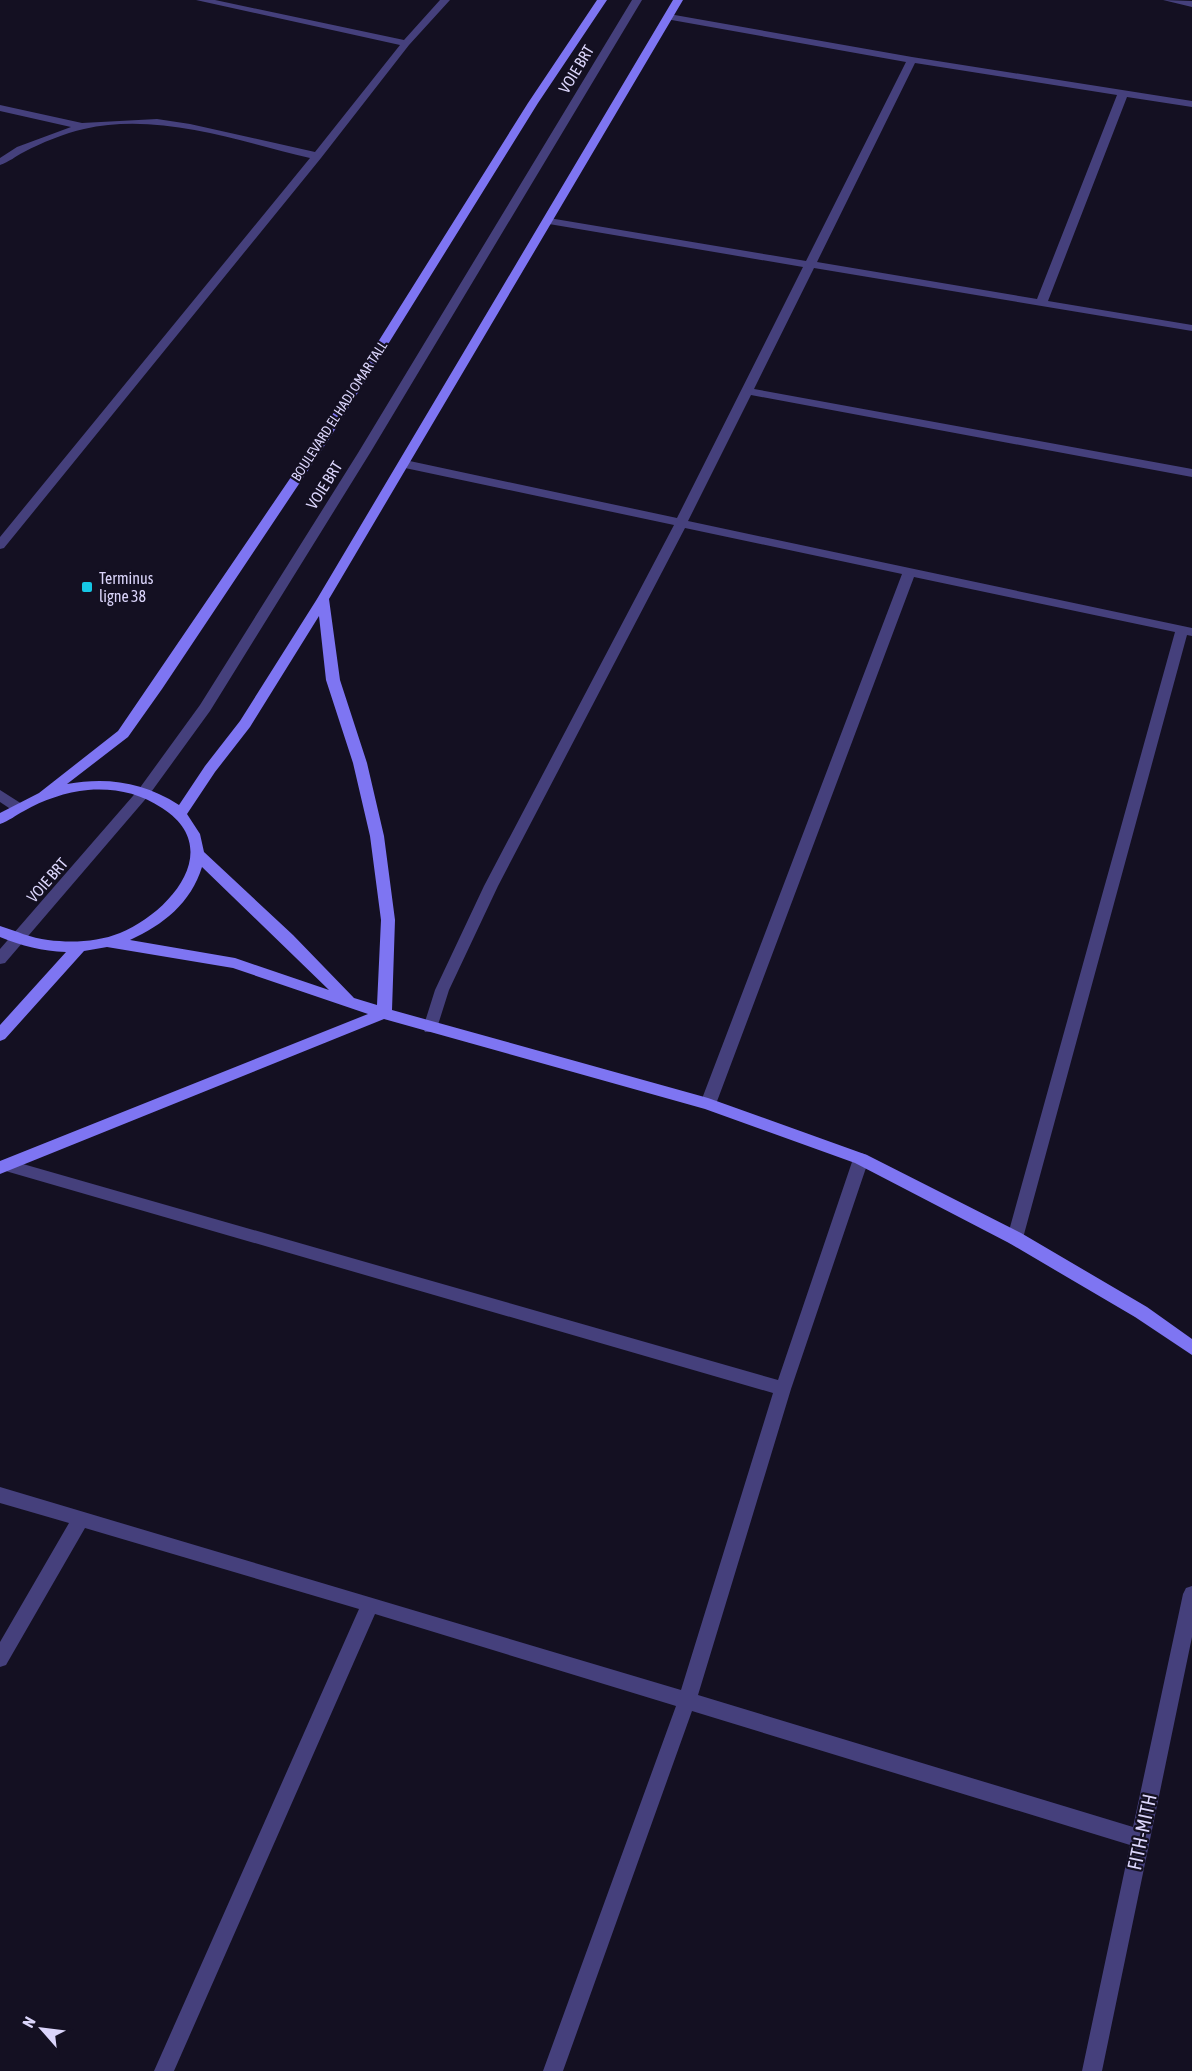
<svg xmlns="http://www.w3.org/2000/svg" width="1192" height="2071" font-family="'Asap Condensed',sans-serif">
  <rect width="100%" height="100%" fill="#141022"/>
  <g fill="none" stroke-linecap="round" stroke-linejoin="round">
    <path fill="#45407c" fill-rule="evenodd" d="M632,0h10l-272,453 -160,258 -61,84 -144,168 -5,1v-15l139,-160 61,-84 158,-252z"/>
    <path fill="#45407c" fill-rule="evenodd" d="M196,0h19l189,40 36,-40h10l-41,45 -88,113 -317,390 -4,1v-12l310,-379c-72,-17 -151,-46 -226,-29 -19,4 -43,14 -60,23 -8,4 -15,10 -24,13v-7l17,-11 54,-20 -71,-16v-6l82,18 75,-4 33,5 125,28 85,-107z
      M1163,0l29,1v6z
      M669,14l243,43 280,44v6l-65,-10 -79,204 144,24v6l-378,-63 -60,121 438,80v8l-441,-82 -63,126 504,107v8l-5,-1 -164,603 -2,5 -6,2 -6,-2 -2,-5 168,-606 -261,-55 -198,527 -3,4h-10l-3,-4 202,-530 -217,-46 -187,358 -49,104 -12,38 -2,4h-10l-2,-4 12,-38 49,-104 190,-361 -269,-57 -6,-4 6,-4 272,58 126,-251 -254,-43 -5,-3 5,-3 257,43 100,-199 -240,-43 -2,-2zM915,63l202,32 -80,204 -220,-37z
      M0,790l22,14 2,3 -2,3h-10l-12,-8z
      M861,1153l6,2 2,4 -78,230 -93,306 435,132 50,-233 3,-6 6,-2v51l-90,434h-20l48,-226 -438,-134 -129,360h-20l133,-365 -301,-92 -201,457h-20l205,-462 -274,-81 -79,137 -6,2v-25l69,-119 -69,-20v-16l681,203 92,-297 -764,-221 -6,-2 -2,-4 2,-4 6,-2 769,220 75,-221 2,-4z"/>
    <path fill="#7e75f2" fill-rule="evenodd" d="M597,0h10l-69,103 -207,333 -169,253 -34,48 -61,47c41,-7 76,-2 112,21l26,-39 35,-45 77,-122 356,-599h10l-354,599 11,81 27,83 17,73 11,84 -3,90 316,88 159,57 154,78 126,74 45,32v16l-57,-38 -126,-74 -154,-80 -150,-54 -321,-90 -384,155v-13l368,-147 -135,-46 -126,-21 -23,4 -79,88 -5,2v-16l66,-73c-24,-1 -44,-6 -66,-15v-11c16,5 31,12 48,14 23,3 50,2 72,-7 49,-20 106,-84 42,-125 -23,-15 -47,-20 -74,-18 -22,2 -45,10 -64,21 -8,4 -15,10 -24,13v-11l39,-20 79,-62 201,-295 209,-333zM319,616l7,64 27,83 17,73 11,84 -4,85 -23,-7 -61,-63 -89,-83 -4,-18 -13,-20 28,-42 35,-45zM202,867l127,123 -94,-32 -105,-18c33,-15 61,-37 72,-73z"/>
  </g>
  <rect fill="#16c7e5" stroke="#141022" stroke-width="2" x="81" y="581" width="12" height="12" rx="3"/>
  <g text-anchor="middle" stroke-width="4.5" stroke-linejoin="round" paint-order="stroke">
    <g font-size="14" fill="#dbd5fb" stroke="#141022">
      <text transform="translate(339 411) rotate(-57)" y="5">BOULEVARD EL HADJ OMAR TALL</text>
    </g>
    <g font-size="16" fill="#dbd5fb" stroke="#141022">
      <text transform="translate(576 69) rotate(-59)" y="6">VOIE BRT</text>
      <text transform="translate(324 485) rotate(-58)" y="6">VOIE BRT</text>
      <text transform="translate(47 880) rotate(-49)" y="6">VOIE BRT</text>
    </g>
    <g font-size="16" fill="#dbd5fb" stroke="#141022" text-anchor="start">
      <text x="99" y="584">Terminus<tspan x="99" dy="18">ligne 38</tspan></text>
    </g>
    <g font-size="20" fill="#dbd5fb" stroke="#141022">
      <text transform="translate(1142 1832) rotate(-78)" y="7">FITH-MITH</text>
    </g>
  </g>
  <g transform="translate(42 2029) rotate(298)" stroke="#141022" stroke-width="4.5" paint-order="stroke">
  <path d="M0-4.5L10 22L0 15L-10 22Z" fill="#dbd5fb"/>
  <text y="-9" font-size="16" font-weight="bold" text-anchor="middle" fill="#dbd5fb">N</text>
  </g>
</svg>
